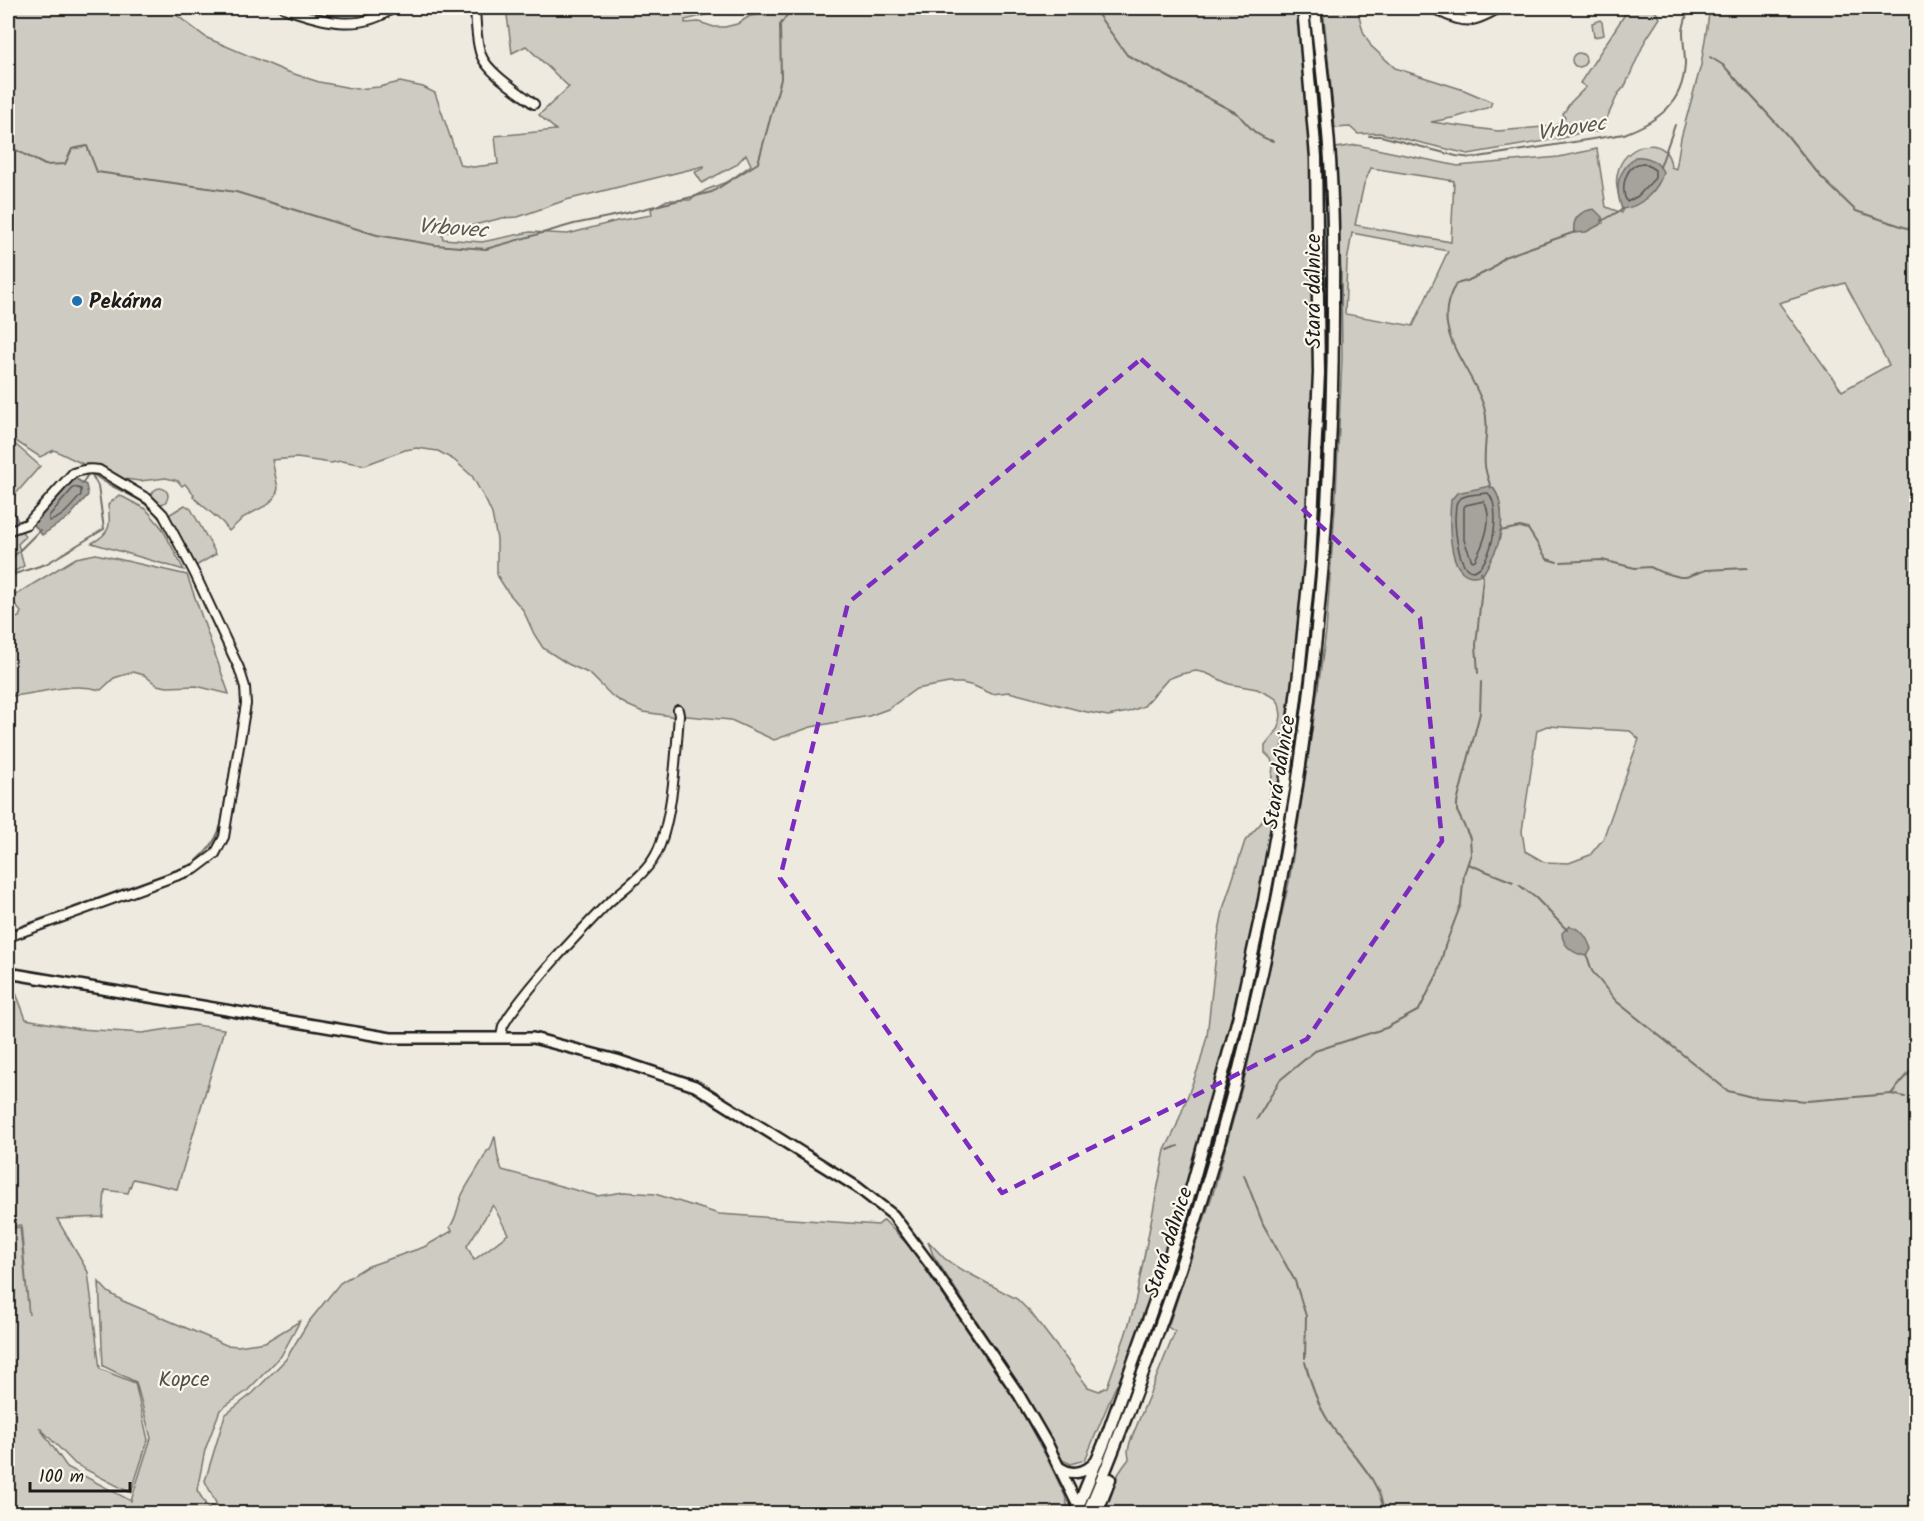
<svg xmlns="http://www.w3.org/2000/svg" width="1924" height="1521" font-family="Kalam,sans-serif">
  <rect width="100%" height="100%" fill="#eeeadf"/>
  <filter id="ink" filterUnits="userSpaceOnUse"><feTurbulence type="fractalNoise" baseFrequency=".0167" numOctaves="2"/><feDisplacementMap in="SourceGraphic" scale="12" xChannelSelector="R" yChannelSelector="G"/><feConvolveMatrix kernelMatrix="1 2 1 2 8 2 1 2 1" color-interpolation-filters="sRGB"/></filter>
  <g filter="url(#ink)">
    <path fill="#ceccc2" stroke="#75746f" stroke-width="1.5" fill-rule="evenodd" d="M8,8h159l40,30 78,33 34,11 37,7 23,-2 21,-5 23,5 12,6 25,72 13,2 25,-3 -3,-28 61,-6 -17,-15 30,-28 -43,-41 -14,7 -6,-45h227l-48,12v3l14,-1 15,5h11l12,-3 13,-8 16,-2 8,-6h524l13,149 3,216 -9,190 -11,109 -14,111 -21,116 -25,115 -47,170 -36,113 -27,75 -10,18 -29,70 -14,4 -9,-4 -37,-66 -92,-139 -5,-14 16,17 13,9 60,32 14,14 57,74 11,4 8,-4 18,-51 9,-28 31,-158 10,-20 25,-67 7,-27 11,-100 6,-30 21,-65 16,-18 8,-19 4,-38 -2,-7 -6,-6v-7l14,-18 2,-13 -2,-12 -4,-5 -18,-9 -28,-5 -23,-11 -10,-2 -15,3 -13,5 -24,27 -16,6 -20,4 -26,-5 -73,-19 -17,2 -18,-8 -12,-3h-13l-33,6 -28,20 -19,7 -58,11 -37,13 -43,-20 -44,-4 -12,3 -4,-3 -28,-4 -16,-7 -15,-9 -22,-22 -22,-10 -25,-16 -9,-14 -11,-24 -16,-19 -10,-16v-36l-5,-25 -5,-11 -15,-27 -18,-16 -16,-9 -21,-3 -12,2 -40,15 -24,-4 -10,2 -34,-5 -25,2 6,28 -2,7 -7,9 -25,13 -15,14 -6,-8 -30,-26 1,-2 -9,-11 -3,2 -4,-5 -12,-3 -26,3 -23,-3 -17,-12 -17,-2 -29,-14 -14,7 -32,-21zM746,154l5,11 -22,16 -23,9 -16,10h-23l-16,9 1,6 -35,6 -49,13 -38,-2 -48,10 -39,-3 -1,-6 60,-15 16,-1 48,-17 138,-34v2l-9,4 7,11 34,-18z
      M1308,8h4l12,133 5,124h-4l-3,-91z
      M1323,8h34l6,23 8,15 24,22 69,22 28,12 -2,5 -33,10 -26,5 67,9 57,-5 10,-8 -2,-4 7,-11 16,-16 -6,-4 49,-75h29l-3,3 5,7 -15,23 -20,45 -7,8 -13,28 -7,10 -13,-1 -22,7 -95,16 -88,-21 -22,1 -8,-7 -15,1z
      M1710,8h206v1505l-812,1c2,-21 13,-40 25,-55l-1,-8 2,-9 45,-110 -7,-5 46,-137 31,-114 44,-194 18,-116 19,-134 10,-138 6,-136 -1,-86 -5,-124 21,-3 101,21 101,-9 38,-8 9,58 16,6c0,-17 -10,-25 -3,-45 9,-26 50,-34 52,-1l5,2 5,-31 20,-73zM1371,168l83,13 -3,61 -96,-17 9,-41zM1352,233l96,18 -35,75 -68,-12 2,-52zM1845,283l44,82 -47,26 -63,-88zM1494,489c16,29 4,59 -11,85zM1547,726l83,5 9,8 -36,100 -13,16 -21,8 -25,-1 -19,-11 -3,-20 15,-101z
      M1600,20l2,2 2,13 -10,2 -2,-14z
      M1572 60a7 7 0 1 1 14 0a7 7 0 1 1-14 0Z
      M1325,278h4l-2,133 -9,159 -10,103 -3,-4c14,-131 19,-259 20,-391z
      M8,438l32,28 -26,30 -6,-5z
      M152 496a8 8 0 1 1 16 0a8 8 0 1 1-16 0Z
      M119,495l27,14 16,19 22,42 -92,-27c19,-10 19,-18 16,-38z
      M8,500c7,12 10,24 17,37l-7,7 6,22 -16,9z
      M185,505l6,4 25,45 -20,12 -29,-50z
      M96,554l91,21 42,119 -33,-8 -29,1 -10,-2 -13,-10 -11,-3 -19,6 -13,12c-33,-9 -61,5 -93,6v-75l11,-4 2,-5 -11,-14 66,-40z
      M1306,690l-23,154 -31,149 1,-16 33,-177 16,-105z
      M16,993l10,26 53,10 48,3 15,1 53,-8 29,4 -47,160 -44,-10 -5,14 -23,-3 -2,27 -46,2 31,53 12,97 35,14 13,57 -17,53 -56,-29 -36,-37 28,40 64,34 20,-63 -15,-56 -33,-16 -4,-84 9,10 15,9 103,44 12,1 27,-4 35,-21 -19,35 -34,35 -27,19 -15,40 -8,40 14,23h-203v-284l12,-2 9,88 -8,-90 -13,2v-233z
      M1239,1039c3,14 -14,66 -19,83 -37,127 -80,252 -131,374l101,-284z
      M495,1136l3,22 4,12 95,26 27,-4 31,2 64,20 159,11 6,-5 26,27 105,153 32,58 18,38 3,11 -3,6h-844l-16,-32 20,-66 28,-22 33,-34 21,-35 33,-41 26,-16 58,-20 28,-16 -2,-4c8,-12 7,-20 12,-32 7,-15 18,-28 25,-44l3,-1zM493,1205l15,29 -34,26 -7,-14z"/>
    <path fill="#a6a39d" stroke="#6f6d69" stroke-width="1.5" d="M1635,157c13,-1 22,3 28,15 -4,18 -22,35 -41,37 -8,-23 -5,-36 13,-52z
      M1594,209l8,8 1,6 -17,9 -12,1c-2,-15 6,-22 20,-24z
      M75,478l11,7 2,10 -19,22 -27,18 -8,-10 26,-32z
      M1490,486c14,8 13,44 8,58 -3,10 -10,21 -15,30 -37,14 -34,-52 -32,-74l6,-7z
      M1569,926c13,3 18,11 22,23l-4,7c-12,-1 -25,-10 -25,-23z"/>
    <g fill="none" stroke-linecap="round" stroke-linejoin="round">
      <path stroke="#535250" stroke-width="1.5" d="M1644,163l11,7v8l-17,18 -11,6c-8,-14 -1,-39 17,-39z
        M74,487l7,2v6c-9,10 -19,24 -32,26v-5z
        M1488,493c14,13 5,69 -12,77 -18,8 -21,-44 -21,-54 1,-4 0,-11 2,-14 4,-8 23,-8 31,-9z
        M1484,501c10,18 0,42 -9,59l-3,1 -8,-21v-33l2,-2z"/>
      <path stroke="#6f6d69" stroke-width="2" d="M988,8l24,2 11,-2
        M1062,8l34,4 31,43 111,59c10,12 19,23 35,27
        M1710,57l13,8 63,69 35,43 35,34 60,20
        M1369,136h12l75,20 16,2 152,-24c34,-13 59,-30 61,-70 0,-11 -2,-22 -2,-33 1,-8 4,-16 6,-23
        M8,146l37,19 20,-1 7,-15 15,-3 10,26 139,20 141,43 58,10 51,4 88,-25 49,-10 89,-22 46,-29 23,-84 -1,-54 12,-17
        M1660,167l15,-42
        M1602,221l21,-12
        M92,473c16,14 36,19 53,31 20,14 31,44 42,65
        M82,484l8,-13
        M1491,488c-2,-7 -5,-14 -6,-22 -2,-19 5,-40 -1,-59 -13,-42 -57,-77 -28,-123l11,-3 25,-12 12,-12 71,-25
        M1500,531l20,-4 8,2 19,30 10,3
        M8,562l32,-32
        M1561,562l41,-2 33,8 15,-1 11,5 19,5h6l20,-7 41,-2
        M8,576l38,-12 58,-35 -6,-43 -8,-15
        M191,576l48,104 3,15
        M1478,673l-2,-28 7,-67 -2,-6
        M1468,864l45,18
        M1519,885l17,13 31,32
        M8,931l185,-67c14,-12 22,-21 28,-39l21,-124
        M1587,956l5,15 24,30 112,90 24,6 55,4 84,-7 20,-23
        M1891,1094l14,3
        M1257,1119l23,-39 35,-29 71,-23 33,-18 19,-37 7,-27 16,-42 3,-30 7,-20 -1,-16 -13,-27v-8l23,-90 1,-31
        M1168,1150l10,-4
        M1244,1175l19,49 32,57 11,35 -1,42
        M1305,1362c6,22 12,41 24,60 18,29 52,55 55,92"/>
      <g stroke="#1c1c1c" stroke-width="12">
        <path id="minor" d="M284,8c36,13 76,25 109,0
          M475,8c1,15 1,33 6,47 7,18 38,37 53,49
          M1433,8c28,16 38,17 66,0
          M8,937l187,-68 20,-15 9,-17 22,-133 -1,-17 -6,-19 -45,-96 -31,-58 -15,-15 -49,-29c-11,-2 -16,0 -26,3l-46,51 -17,6
          M501,1037l2,-11 6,-10c28,-39 62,-75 96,-110 17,-17 43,-32 53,-56 15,-34 18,-97 21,-135l-1,-5"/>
      </g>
      <g stroke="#1c1c1c" stroke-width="14">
        <path id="tertiary" d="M8,973l383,65h142l84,22 78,26 162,101 36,28 39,52 87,128 29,50 34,69
          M1059,1467c14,10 27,6 38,-7"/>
      </g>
      <g stroke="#1c1c1c" stroke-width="15">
        <path id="secondary" d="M1075,1514l30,-73 51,-143 36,-112 47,-171 25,-115 21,-116 14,-111 11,-110 9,-190 -3,-216 -13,-149
          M1087,1514c22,-50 41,-101 60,-152 127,-338 187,-700 186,-1061 0,-34 1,-67 -1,-101 -2,-64 -10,-128 -17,-192
          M1100,1514l1,-11 9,-24"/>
      </g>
      <use href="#minor" stroke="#fbf7ec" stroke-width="8"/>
      <use href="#tertiary" stroke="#fbf7ec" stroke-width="9"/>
      <use href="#secondary" stroke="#fbf7ec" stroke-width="10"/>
    </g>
  </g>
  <path fill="none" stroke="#7b2cbf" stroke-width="4.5" stroke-dasharray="12 8" stroke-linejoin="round" d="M1141,359l279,259 22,223 -135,198 -305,154 -222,-315 68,-275z"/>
  <circle fill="#1f6fb2" stroke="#fbf7ec" stroke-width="2" cx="77" cy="301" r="6"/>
  <g text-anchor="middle" stroke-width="4.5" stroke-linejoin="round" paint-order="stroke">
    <g font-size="21" fill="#1c1c1c" stroke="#fbf7ec">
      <text transform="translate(1313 291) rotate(-90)" y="7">Stará dálnice</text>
      <text transform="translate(1279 772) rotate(-81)" y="7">Stará dálnice</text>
      <text transform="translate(1168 1242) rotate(-72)" y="7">Stará dálnice</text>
    </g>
    <g font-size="21" font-weight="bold" fill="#1c1c1c" stroke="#fbf7ec" text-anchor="start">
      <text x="89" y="308">Pekárna</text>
    </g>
    <g font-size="21" fill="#51514e" stroke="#fbf7ec">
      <text x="184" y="1386">Kopce</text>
    </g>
    <g font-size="22" font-style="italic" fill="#5a5956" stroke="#fbf7ec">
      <text transform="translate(1571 127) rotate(-9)" y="8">Vrbovec</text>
      <text transform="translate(453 227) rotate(4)" y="8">Vrbovec</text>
    </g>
  </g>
  <rect width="1924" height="1521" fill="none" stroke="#fbf7ec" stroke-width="30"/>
  <rect x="15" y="15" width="1894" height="1491" fill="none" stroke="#1c1c1c" stroke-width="2" filter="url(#ink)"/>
  <path d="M30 1482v9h100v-9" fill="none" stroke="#1c1c1c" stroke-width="3"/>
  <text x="39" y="1482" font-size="18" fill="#1c1c1c" stroke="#fbf7ec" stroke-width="4.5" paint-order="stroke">100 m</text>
</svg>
